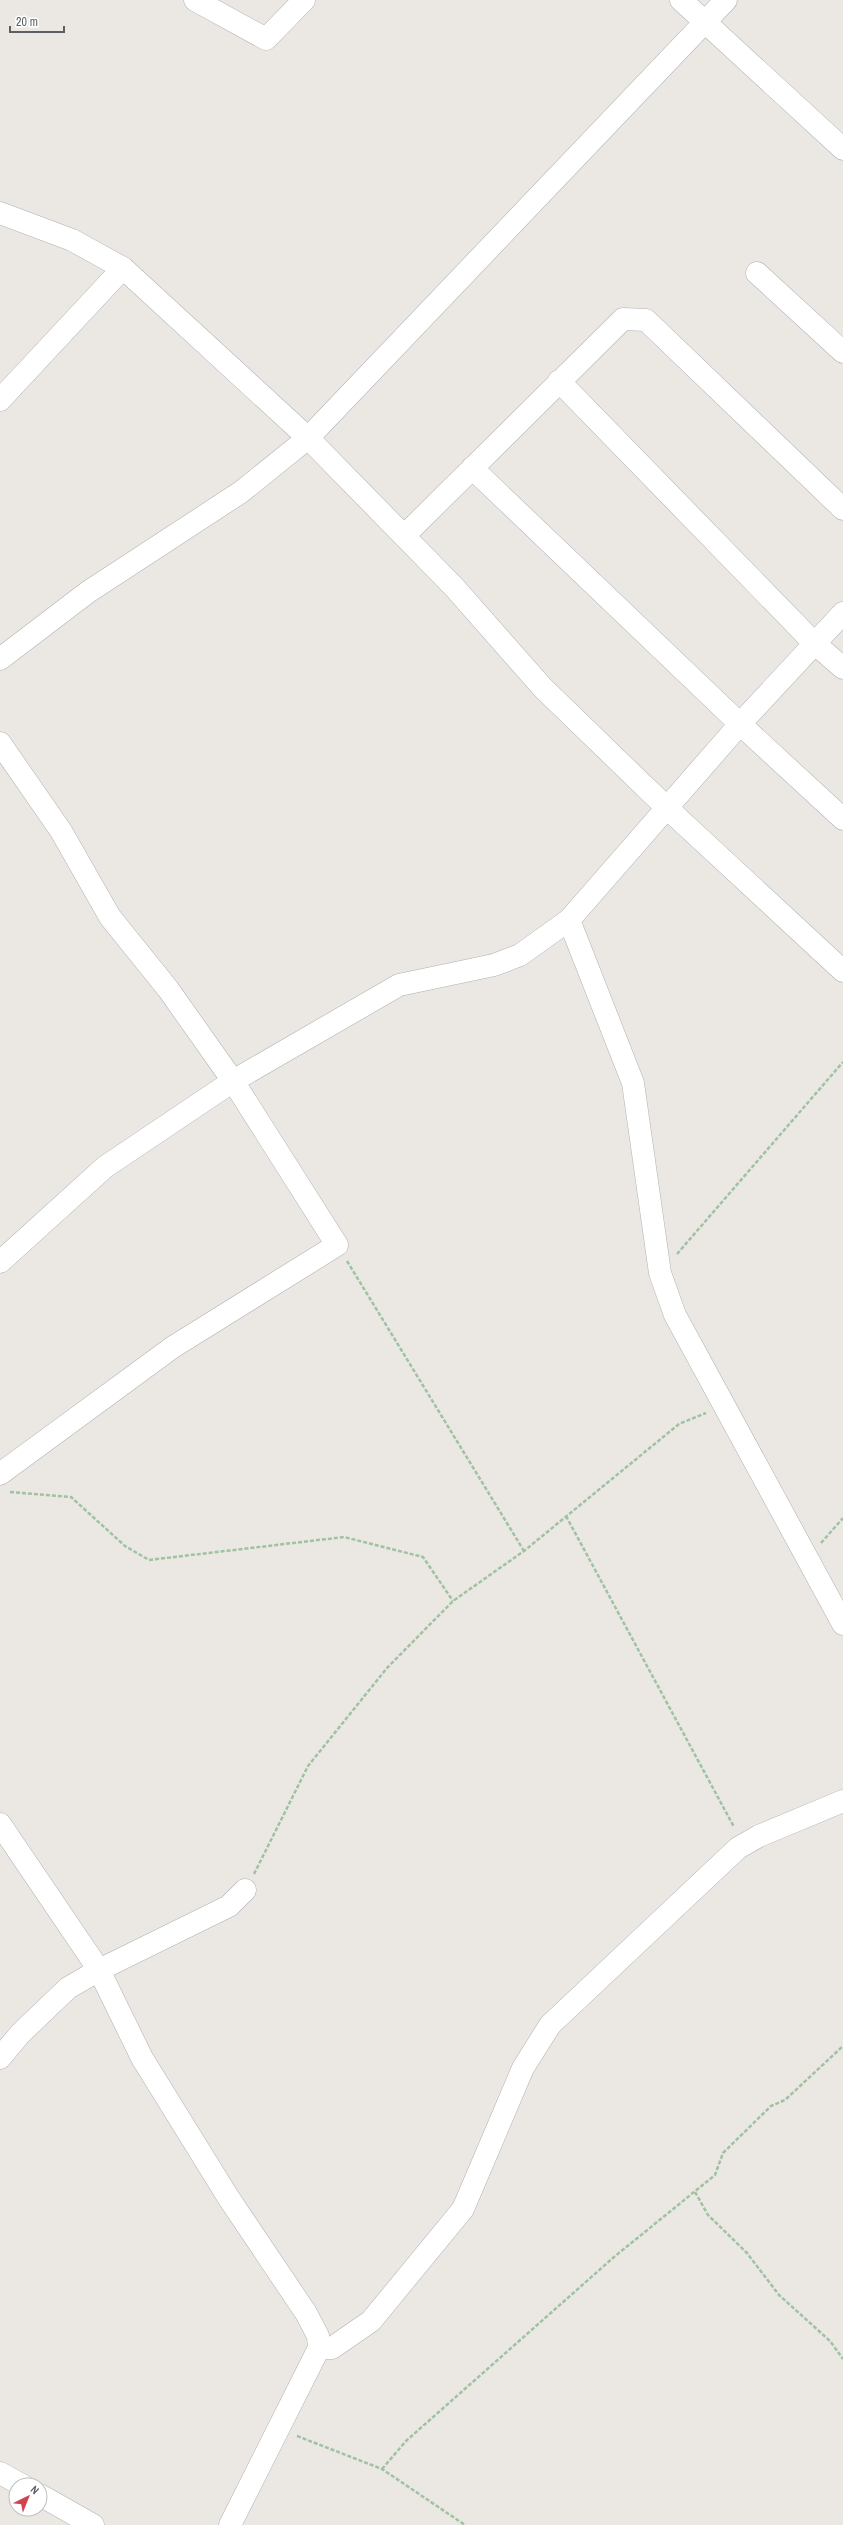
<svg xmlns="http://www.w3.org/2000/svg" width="843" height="2525" font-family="'Archivo Narrow',sans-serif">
  <rect width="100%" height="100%" fill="#ebe8e3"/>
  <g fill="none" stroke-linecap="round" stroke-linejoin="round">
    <g stroke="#aeb1b3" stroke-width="23">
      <path id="minor" d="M195,0l71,39 38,-39
        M681,0l162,149
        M0,213l72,27 51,28 185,170 146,149 89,101 124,120 176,163
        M757,273l86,79
        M559,381l255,262 29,25
        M0,400l123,-132
        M472,468l268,256 103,95
        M404,536l219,-217 23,1 197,189
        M0,659l88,-67 153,-100 67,-54 418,-438
        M0,743l61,88 49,86 58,72 65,92 104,164 -164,102 -173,127
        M569,920l64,163 27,190 15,42 168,309
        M0,1262l105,-95 128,-86 166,-96 95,-20 26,-10 49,-35 171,-196 103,-111
        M0,1824l99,146 43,88 86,139 78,116 12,23 1,12 -89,177
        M0,2058l20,-24 48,-46 31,-18 130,-64 16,-16
        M319,2348h13l39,-27 92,-112 60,-141 27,-43 188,-177 21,-12 84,-35
        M0,2473l22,12
        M40,2495l53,30"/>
    </g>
    <path stroke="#9ec2a2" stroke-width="2.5" stroke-dasharray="4 2" stroke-linecap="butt" d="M677,1254l166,-192
      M347,1261l177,290
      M10,1492l61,5 54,49 24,14 195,-23 79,20 30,44
      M566,1516l168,311
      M821,1543l22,-25
      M254,1874l54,-108 79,-98 66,-67 71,-50 155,-127 27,-11
      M695,2192l13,23 39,38 32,42 51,46 13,18
      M297,2436l85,33 83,56
      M382,2469l24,-28 208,-184 101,-82 8,-22 48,-47 14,-6 58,-54"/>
    <use href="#minor" stroke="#fff" stroke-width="22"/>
  </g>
  <g transform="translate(28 2497) rotate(43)"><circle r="19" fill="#ffffff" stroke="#bdbfc0"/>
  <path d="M0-3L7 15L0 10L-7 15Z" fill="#d2424f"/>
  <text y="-6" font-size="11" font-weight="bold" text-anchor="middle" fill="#5b5f61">N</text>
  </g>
  <path d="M10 26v6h54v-6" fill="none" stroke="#5b5f61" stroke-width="2"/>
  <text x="16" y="26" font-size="12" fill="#5b5f61" stroke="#ffffff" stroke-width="3" paint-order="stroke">20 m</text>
</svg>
